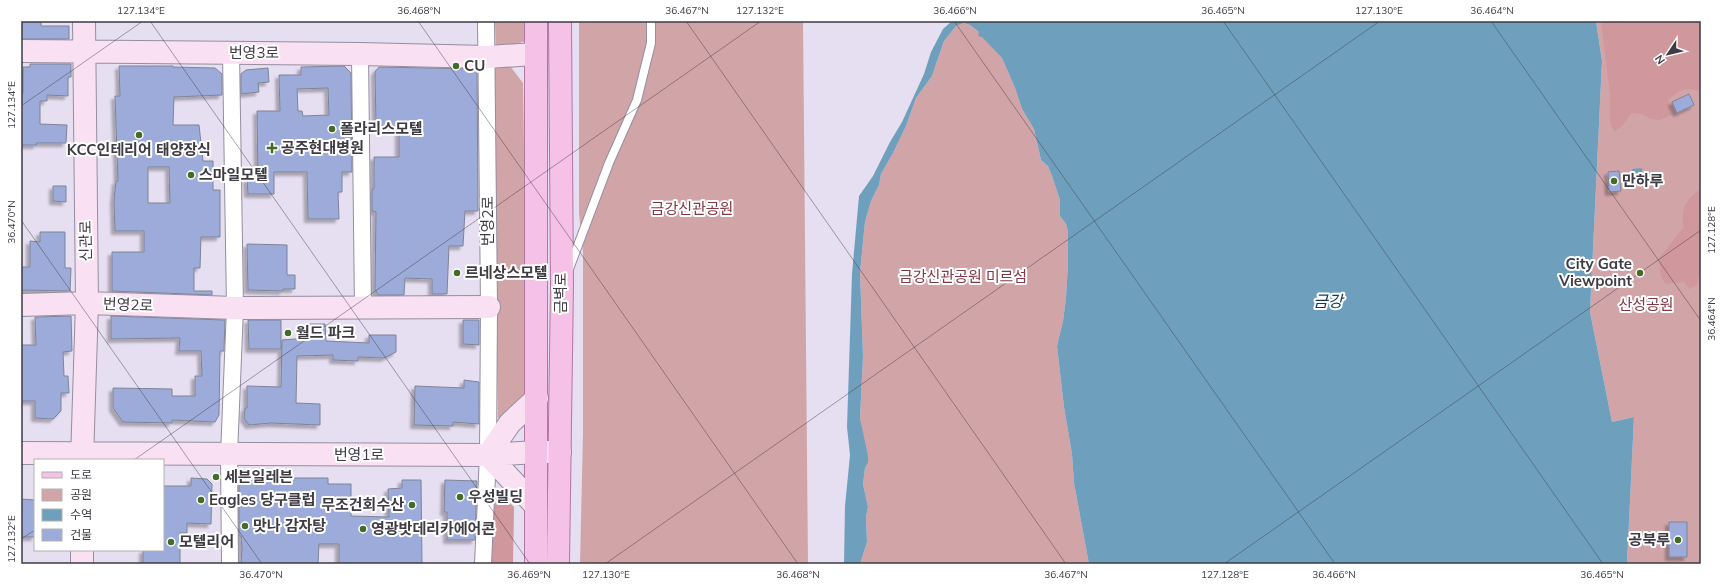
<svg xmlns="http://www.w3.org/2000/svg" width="1722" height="585" font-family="Mulish,'Noto Sans KR',sans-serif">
  <defs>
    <filter id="shadow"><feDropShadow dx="-3.5" dy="3.5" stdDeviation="1" flood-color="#0004"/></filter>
  </defs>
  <rect width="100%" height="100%" fill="#e6def1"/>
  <path fill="#d1a4a8" d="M495,21h33l1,19 -33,10z
    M579,21h224l5,543h-228l3,-131v-181l-4,-39z
    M1596,21h105v543h-74l7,-147 -22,5 -22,-110 12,-251z
    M964,23l6,2 9,7 23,26 13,30 7,21 12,20 7,31 7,6 4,10 8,24v16l6,8 2,8v31l-2,35 -3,23 -6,25 7,61 8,47 2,29 15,81h-229l7,-22 -1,-25 2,-10 -5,-23 2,-16 3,-5 -8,-45 3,-61 -3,-85 5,-50 6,-21 8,-16 2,-11 12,-21 13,-27 10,-28 16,-22 12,-35 12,-15z
    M499,66h11l13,17 5,315 -16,20h-14l-6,-347z"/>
  <path fill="#d0979c" d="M1601,21h100v71c-14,-6 -23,-2 -33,8l4,15 -13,5 -8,-1 -10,-5 -10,-1 -8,12 -9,7 -4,-10v-27z
    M1701,189v87l-3,2 -1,7 -8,4 -5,-7 -18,2 -5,-7 -2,-19 25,-31c-5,-16 3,-30 17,-38z
    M495,488l19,19 -1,57h-24l2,-70z"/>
  <path fill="#6ea0be" d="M952,21h644l6,40 -12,251 22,110 22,-5 -7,147h-538l-15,-81 -2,-29 -8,-47 -7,-61 6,-25 3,-23 2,-35v-31l-2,-8 -6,-8v-16l-8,-24 -4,-10 -7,-6 -7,-31 -12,-20 -7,-21 -13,-30 -20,-21 -4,-1 1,-4 -9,-7 -6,-2 -8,3 -12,15 -12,35 -16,22 -10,28 -13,27 -12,21 -2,11 -8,16 -6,21 -5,50 3,85 -3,61 8,38v7l-3,5 -2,16 5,23 -2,10 1,25 -7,22h-16l1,-58 5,-51 -3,-28 5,-153 7,-78 14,-20 17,-34 12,-20 22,-48 7,-22 12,-23z
    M1642,168l1,16 -10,1 -1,-16z"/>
  <path fill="#9cabd9" stroke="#7e8496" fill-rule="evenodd" filter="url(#shadow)" d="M30,21h11v5h28v13h-48v-17z
    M30,64h41v13h-3v19l-21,-1v6h-7v23l27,1 -1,18h-30l1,2h-16v-52h2v-26h7z
    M119,66h54v1l42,1 7,6v21l-48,2 -1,28h26l4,36h10v29h7v47h-19l-1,31h-6v23h18v4l-100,-4v-39h32v-21h-29l-1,-30 2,-20h2l-3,-85h5zM148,167h21l1,36h-22z
    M344,66l7,7 1,99h-10v20h-4l1,27h-31l-1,-47h-33v22h-26l-1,-15h11l-1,-68h23l-1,-36h22v-8zM328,88l1,27 -26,1 -1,-5h-4l-1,-22z
    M379,67l98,2 1,142h-13l-2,35h-14l-2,48h-15v-15l-27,-1 -1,17h-26l-3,-6 1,-77 -4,-1v-22h2v-32h25v-30l-23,-1 -1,-54z
    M268,68l1,14 -11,1 1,9 -18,2v-20l5,-4z
    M1689,94l5,11 -17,8 -5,-11z
    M1619,171l2,20 -12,1 -1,-20z
    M53,186h13v16l-13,-1z
    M40,232h25v36h6l-1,23 -49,-1v-23h9v-26l10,1z
    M247,244l40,1v30h8v14h-12v2l-35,-1z
    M71,316l1,35 -9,1 1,24h4l1,17h-8v18l-8,8 -18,-1v-17h-14v-56h15l-1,-28z
    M111,316l114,4 -1,31h-4l-1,64 -4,7 -43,-2v3l-49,-1 -10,-14v-20l59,1v7h23v-20h7l-1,-25h-22l1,-13 -69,1z
    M248,320h33v29h-32z
    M463,320h16v25l-16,-1z
    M308,324h17l1,17 43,2v-8h27v17l-12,6 -26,-1v4l-25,-1v-5l-36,1 -1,47 24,1v21l-49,-2 -22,2 -5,-7 1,-10h2v-22l34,1 1,-47 27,-2z
    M464,380l15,2v42l-26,-2v4l-39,-1 1,-39 49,2z
    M248,476h16v2h64v6h23v32l38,1 -1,-28 14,-1v-8h19l1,84h-83v-20h-20l-1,20h-77l1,-16 -1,-12h-2v-52z
    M191,478l16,1 5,5 -1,40 -24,-1v10h-7v31h-37v-14h20v-64h28z
    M445,480l32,1 -2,59h-28v-28h-3z
    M21,499l14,1v37h-14z
    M1669,522h18v35h-18z"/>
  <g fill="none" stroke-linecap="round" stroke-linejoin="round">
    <g stroke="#958ea0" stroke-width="10">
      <path id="lane" d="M569,269l40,-106 28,-63 14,-57v-22"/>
    </g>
    <g stroke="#958ea0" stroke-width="18">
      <path id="street" d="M360,54l3,255
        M230,564l-1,-109 6,-147 -4,-255
        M483,564l5,-109 1,-148 -3,-286"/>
    </g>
    <g stroke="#958ea0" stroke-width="24">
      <path id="secondary" d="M21,51l339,3 127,3 49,-3
        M21,305l66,-2 148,5 254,-1
        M21,453l467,2 49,-3h23
        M82,460l5,-157 -3,-282
        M536,506l-48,-51 22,-32 27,-25
        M82,564v-14"/>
    </g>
    <g stroke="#b177a3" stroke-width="24">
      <path id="primary" d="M536,21v543
        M558,564l4,-280 -2,-263"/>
    </g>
    <use href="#lane" stroke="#fff" stroke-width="8"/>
    <use href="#street" stroke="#fff" stroke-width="16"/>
    <use href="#secondary" stroke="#fae0f3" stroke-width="22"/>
    <use href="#primary" stroke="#f5c1e6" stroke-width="22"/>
  </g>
  <path fill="none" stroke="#3e3b43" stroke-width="1" stroke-opacity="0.45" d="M150,21l380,543M418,21l380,543M686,21l380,543M954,21l381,543M1223,21l380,543M1491,21l210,300M21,106l122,-85M21,220l241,344M134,460l627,-439M21,539l14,-9M605,564l775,-543M1224,564l477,-334"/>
  <g fill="#456c26" stroke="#fff" stroke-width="1.5">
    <circle cx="456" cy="66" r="4"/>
    <circle cx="332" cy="129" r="4"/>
    <circle cx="139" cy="135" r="4"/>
    <path d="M270 142h4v4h4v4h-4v4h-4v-4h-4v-4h4z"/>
    <circle cx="191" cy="175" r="4"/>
    <circle cx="1614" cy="181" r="4"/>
    <circle cx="457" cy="273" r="4"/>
    <circle cx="1640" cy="273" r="4"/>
    <circle cx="288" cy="333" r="4"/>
    <circle cx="216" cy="477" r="4"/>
    <circle cx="460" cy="497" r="4"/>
    <circle cx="201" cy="500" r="4"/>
    <circle cx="412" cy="505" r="4"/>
    <circle cx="245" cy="526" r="4"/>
    <circle cx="363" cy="529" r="4"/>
    <circle cx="1678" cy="540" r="4"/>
    <circle cx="171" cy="542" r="4"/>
  </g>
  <g text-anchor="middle" stroke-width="4" stroke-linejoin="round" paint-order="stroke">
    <g font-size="15" fill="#3e3b43" stroke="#fff">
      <text x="254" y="58">번영3로</text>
      <text transform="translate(488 221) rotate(-90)" y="5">번영2로</text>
      <text transform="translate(86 241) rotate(-91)" y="5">신관로</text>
      <text transform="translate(561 293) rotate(-90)" y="5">금벽로</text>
      <text transform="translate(128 305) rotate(2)" y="5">번영2로</text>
      <text x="359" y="460">번영1로</text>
    </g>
    <g font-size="15" font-weight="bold" fill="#3e3b43" stroke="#fff" text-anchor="start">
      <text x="464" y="71">CU</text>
      <text x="340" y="134">폴라리스모텔</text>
      <text x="281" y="153">공주현대병원</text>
      <text x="139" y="155" text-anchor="middle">KCC인테리어 태양장식</text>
      <text x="199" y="180">스마일모텔</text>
      <text x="1622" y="186">만하루</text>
      <text x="1632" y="269" text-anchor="end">City Gate<tspan x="1632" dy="17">Viewpoint</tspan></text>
      <text x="465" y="278">르네상스모텔</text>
      <text x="296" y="338">월드 파크</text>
      <text x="224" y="482">세븐일레븐</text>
      <text x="468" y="502">우성빌딩</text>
      <text x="209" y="505">Eagles 당구클럽</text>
      <text x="404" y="510" text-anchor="end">무조건회수산</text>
      <text x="253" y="531">맛나 감자탕</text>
      <text x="371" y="534">영광밧데리카에어콘</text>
      <text x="1670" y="545" text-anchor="end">공북루</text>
      <text x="179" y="547">모텔리어</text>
    </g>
    <g font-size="15" fill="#803844" stroke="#fff">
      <text x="692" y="214">금강신관공원</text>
      <text x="963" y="282">금강신관공원 미르섬</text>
      <text x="1646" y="310">산성공원</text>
    </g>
    <g font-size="16" font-style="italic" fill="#113b51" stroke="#fff">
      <text x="1328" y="307">금강</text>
    </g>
  </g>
  <rect width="1722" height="585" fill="none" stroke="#ffffff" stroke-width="44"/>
  <rect x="34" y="459" width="130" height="92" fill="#ffffff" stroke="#b2b1b4"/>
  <rect x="42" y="472" width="20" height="6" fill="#f5c1e6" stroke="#b2b1b4"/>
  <text x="70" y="479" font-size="12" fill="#3e3b43">도로</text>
  <rect x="42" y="489" width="20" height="12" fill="#d1a4a8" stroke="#b2b1b4"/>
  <text x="70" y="499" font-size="12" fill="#3e3b43">공원</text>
  <rect x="42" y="509" width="20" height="12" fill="#6ea0be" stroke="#b2b1b4"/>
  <text x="70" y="519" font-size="12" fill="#3e3b43">수역</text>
  <rect x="42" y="529" width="20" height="12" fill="#9cabd9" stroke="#b2b1b4"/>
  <text x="70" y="539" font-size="12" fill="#3e3b43">건물</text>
  <g transform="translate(1668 54) rotate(235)" stroke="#ffffff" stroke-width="3" paint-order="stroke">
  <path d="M0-3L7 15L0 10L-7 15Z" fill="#3e3b43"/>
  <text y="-6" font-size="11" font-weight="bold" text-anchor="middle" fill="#3e3b43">N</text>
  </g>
  <rect x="22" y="22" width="1678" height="541" fill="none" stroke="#3e3b43" stroke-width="1.5"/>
  <g font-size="10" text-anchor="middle" fill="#3e3b43">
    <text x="141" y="14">127.134°E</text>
    <text x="419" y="14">36.468°N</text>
    <text x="687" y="14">36.467°N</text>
    <text x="760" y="14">127.132°E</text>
    <text x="955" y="14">36.466°N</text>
    <text x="1223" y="14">36.465°N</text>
    <text x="1379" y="14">127.130°E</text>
    <text x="1492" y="14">36.464°N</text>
    <text transform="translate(11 105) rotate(-90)" y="4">127.134°E</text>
    <text transform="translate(11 222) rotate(-90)" y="4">36.470°N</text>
    <text transform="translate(1711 230) rotate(-90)" y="4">127.128°E</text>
    <text transform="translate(1711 319) rotate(-90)" y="4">36.464°N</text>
    <text transform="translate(11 539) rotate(-90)" y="4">127.132°E</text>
    <text x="261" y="578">36.470°N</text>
    <text x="529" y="578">36.469°N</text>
    <text x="606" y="578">127.130°E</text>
    <text x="798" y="578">36.468°N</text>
    <text x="1066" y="578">36.467°N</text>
    <text x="1225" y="578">127.128°E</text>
    <text x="1334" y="578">36.466°N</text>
    <text x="1602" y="578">36.465°N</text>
  </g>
</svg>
